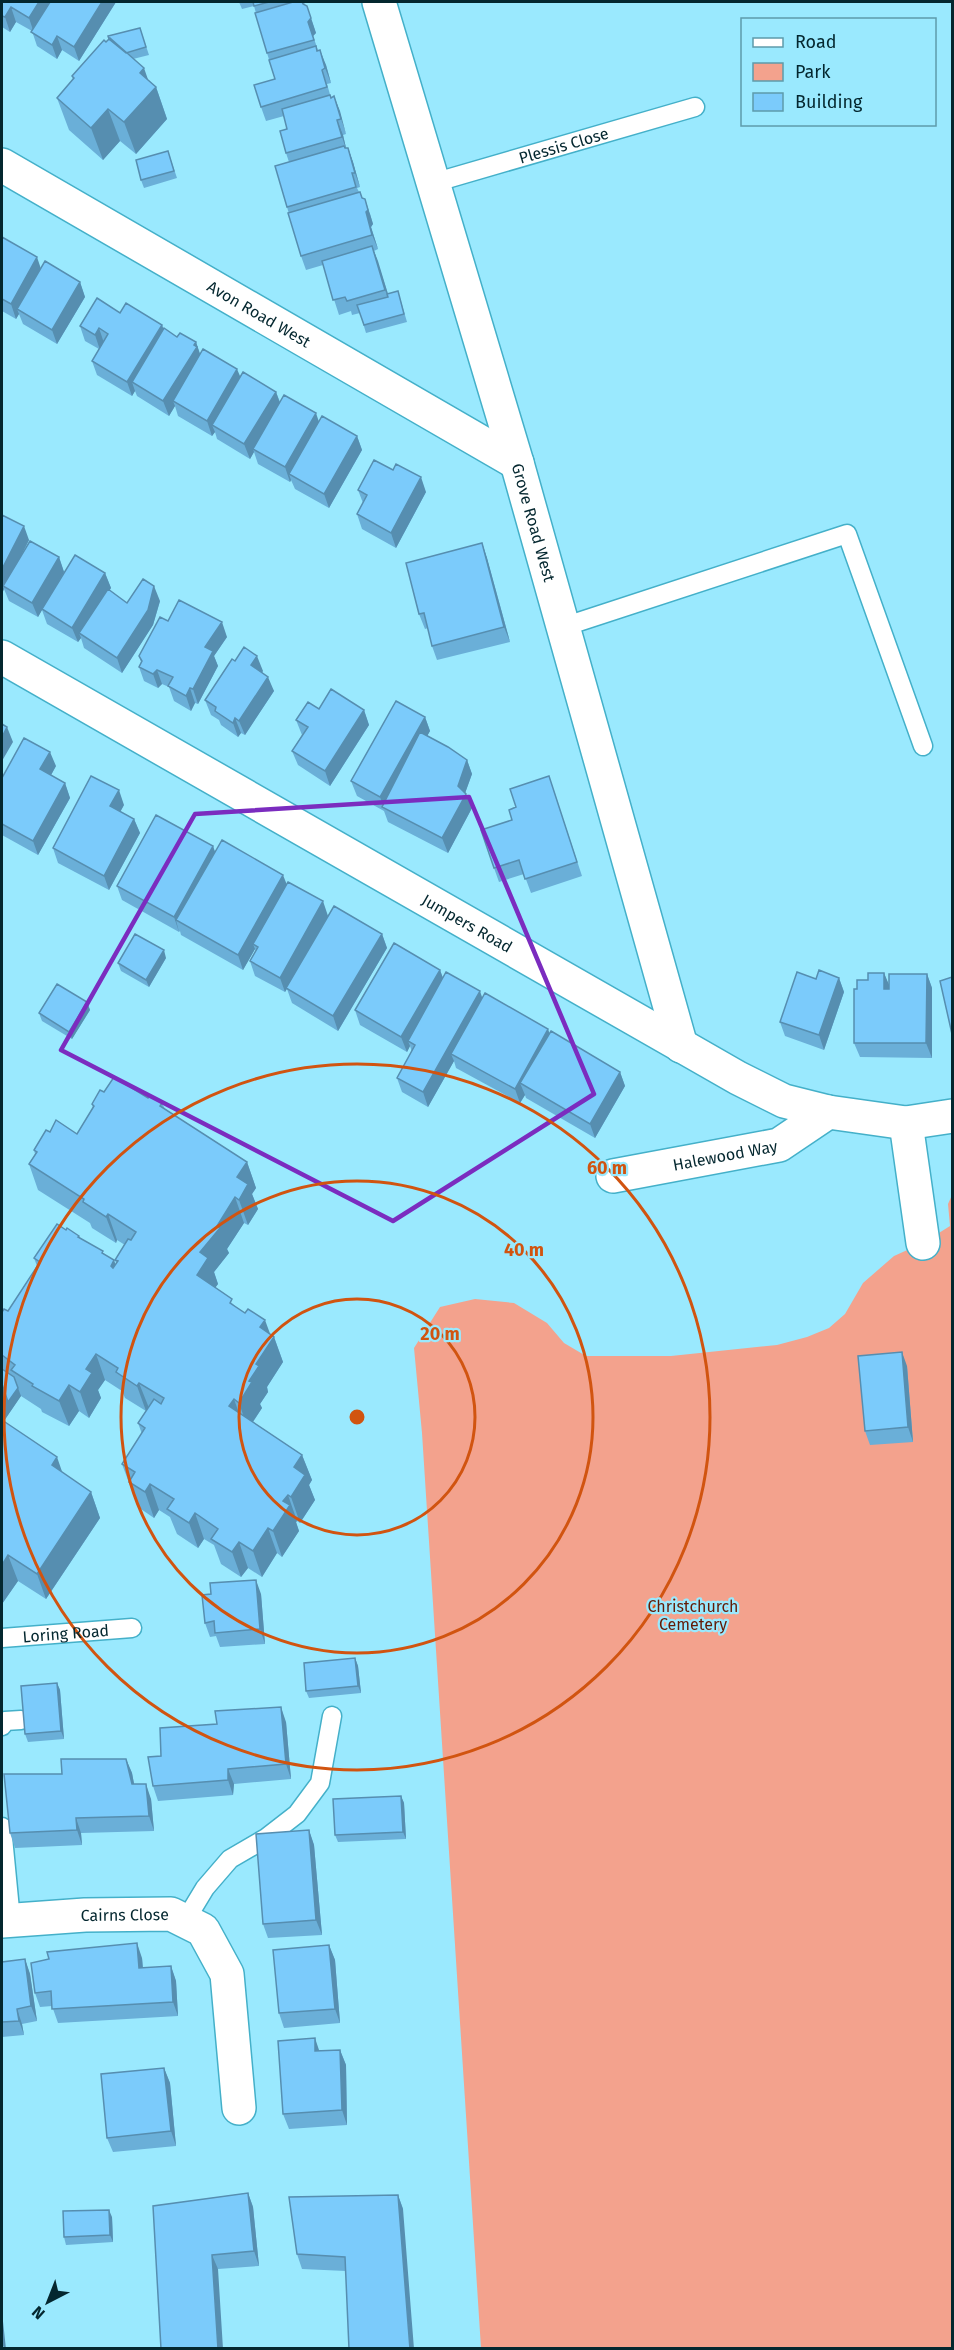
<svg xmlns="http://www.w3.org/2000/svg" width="954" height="2350" font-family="'Fira Sans',sans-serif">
  <rect width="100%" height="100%" fill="#9ae9fe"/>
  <path fill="#f3a28d" d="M952,1195v1153h-471l-59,-915 -8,-85 26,-41 35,-8 39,4 33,20 17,20 22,13h85l106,-11 30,-8 22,-9 16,-14 18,-31 31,-27 29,-13 27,-17 -2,-22z"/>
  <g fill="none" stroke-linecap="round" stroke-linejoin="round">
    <g stroke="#44b0c9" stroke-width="21">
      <g id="service">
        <path id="s1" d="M433,183l262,-76"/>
        <path d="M563,627l284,-93 76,212"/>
        <path id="s2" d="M2,1638l130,-10"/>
        <path d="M2,1726l3,-5 16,-1"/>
        <path d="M2,1827l9,93"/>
        <path d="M185,1921l20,-33 25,-29 36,-21 31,-24 23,-31 12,-67"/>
      </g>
    </g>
    <g stroke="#44b0c9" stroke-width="36">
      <g id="minor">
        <path id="s3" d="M379,2l138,461 164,583"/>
        <path id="s4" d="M2,165l515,298"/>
        <path id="s5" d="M2,657l736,421 46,23 44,11 78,11 46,-7"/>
        <path d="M906,1123l17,120"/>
        <path id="s6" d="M613,1176l166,-31 49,-33"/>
        <path id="s7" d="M2,1921l83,-6 86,-1 32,16 24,44 12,134"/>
      </g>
    </g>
    <use href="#service" stroke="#fff" stroke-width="18"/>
    <use href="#minor" stroke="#fff" stroke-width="33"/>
  </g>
  <path fill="#6aafd8" d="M2,2h114l-37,59 -17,-11 -5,9 -20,-13 -5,-15 -16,-9 -6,10 -8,-5z
    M239,2h67l-2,2 8,17 4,12 -3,3 5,15 8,14 5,18 -4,1 4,14 3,-2 12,38 -3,1 3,13h2l5,14 7,25 -3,1 13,26 3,10 -2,3 7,22 -4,2 14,43 10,-3 9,31 -41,11 -6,-20 -8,2 -1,-4 -12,4 -16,-50 -17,5 -5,-14 -14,-49 2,-45 -3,-9 1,-24 -3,-13 -18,5 -5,-14 14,-28 -8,-26 -13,-47 -12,3z
    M140,28l9,27 -16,4 15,21 8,7 11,32 -31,35 -16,-13 -17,19 -34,-30 -12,-32 16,-18 -1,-4 34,-34z
    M168,151l9,27 -33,10 -3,-8z
    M2,237l39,32 39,13 5,15 -28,47 -34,-20 -4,-10 -3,5 -14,-8z
    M120,313l42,12 1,4 14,8 19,5 4,12 40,23 36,15 4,10 39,19 38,15 5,14 -33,58 -34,-19 -4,-9 -1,2 -32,-18 -4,-12 -4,7 -33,-20 -2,-7 -3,4 -34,-20 -3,-10 -6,10 -32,-20 -2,-5 -3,5 -35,-21 -5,-14 7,-12 -14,-8 -5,-15z
    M358,490l68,2 -30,56 -34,-19 -5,-15 6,-11z
    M2,515l27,25 -10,20 40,-3 5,15 41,1 6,15 -2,2 18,13 33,-2 -7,24 -31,48 -38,-25 -3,-10 -3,4 -31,-18 -5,-14 -4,7 -29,-16 -5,-12 -2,4z
    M482,543l5,15 23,84 -73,18 -5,-14 -4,-18 -3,1 -6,-15z
    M168,621l59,16 -13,19 4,10 -20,38 -3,-1 -4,8 -17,-10 -5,-14 -7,-3 -4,4 -14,-7 -5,-14 2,-5 -2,-6z
    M235,661l28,10 -1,1 12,19 -29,44 -4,-2 -3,4 -17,-12 -2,-5 -8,-5 -6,-15z
    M319,709l45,1 5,15 -39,61 -32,-21 -6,-14 10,-16 -6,-15z
    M425,717l5,14 -3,5 40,24 5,14 -7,19 7,15 -24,45 -60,-31 -4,-11 -27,-15 -6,-15z
    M56,766l-5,9 14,8 5,15 -32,57 -36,-20v-57z
    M554,791l28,85 -51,17 -7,-19 -25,8 -5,-14 18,-48z
    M124,805l-4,6 14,8 6,14 -31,57 -51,-27 -5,-15z
    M213,846l2,6 71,32 42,32 -14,25 68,-7 5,14 -49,83 -46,-28 -5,-14 -2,3 -30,-16 -5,-15 6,-10 -1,-2 -12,21 -62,-35 -1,-4 -1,1 -57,-32 -5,-14z
    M166,958l-17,29 -28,-16 -3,-8z
    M440,970l3,8 177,94 5,14 -30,52 -69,-40 -1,-3 -5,8 -64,-35 -2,-7 -26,46 -26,-15 -5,-14 15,-26 -2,-6 -3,6 -47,-27 -5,-15z
    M884,973l5,13 38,-12 5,14v70l-72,-1 -6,-14 3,-54 11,-9z
    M839,978l5,14 -20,58 -39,-14 -5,-14 36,-43z
    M87,1002l3,8 -18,29 -30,-18 -3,-8z
    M104,1092l44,6 14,5 3,6 82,53 9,26 -4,6 6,15 -10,16 -4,-2 -17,26 2,4 -15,19 4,12 -3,3 20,19 39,31 9,25 -16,25 1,5 -8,12 2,4 -9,14 49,33 10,25 -3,5 6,15 -15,23 -3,-2 -1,1 3,9 -17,26 -5,-4 -15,24 -14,-9 -7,9 -20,-13 -7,-19 -10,-6 -6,9 -21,-14 -7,-17 -11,-7 -5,8 -16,-11 -16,-43 20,-30 -4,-11 8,-12 -21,-13 -3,-7 -17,-11 -7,10 3,8 -12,20 -10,-7 -10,15 -27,-14 -1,-3 -20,-13 -18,26 60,51 28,19 9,26 -54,81 -28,-18 -16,23v-300l1,5 5,2 29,-45 -3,-8 32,-28 38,24 12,11v-2l-1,-3 10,-15 -8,-5 -1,3 -24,-15 -2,-5 -52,-33 -9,-26 6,-10 -1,-4 16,-18 27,2 16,-26 -1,-4z
    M907,1366l6,76 -43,3 -5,-14z
    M261,1594l4,50 -45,3 -4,-11 -6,1 -5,-14z
    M355,1658l3,8 3,27 -52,5 -3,-7z
    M57,1683l3,7 4,49 -36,3 -3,-8z
    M286,1722l5,57 -57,5 -1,11 -75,6 -5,-15 8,-30z
    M126,1759l6,14 2,11 17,15 3,32 -73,2 1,12 -67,3 -5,-15 52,-59z
    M401,1796l3,7 2,36 -68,3 -3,-7z
    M309,1830l5,15 8,90 -54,3 -5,-14z
    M329,1945l6,15 5,63 -56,5 -5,-15z
    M142,1958l1,10 28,-2 5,15 2,35 -120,7 -6,-17 -12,1 -5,-14z
    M25,1959l5,15 7,47 -15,3 2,11 -22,2v-75z
    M340,2050l6,15 1,60 -58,4 -6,-15 37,-63z
    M164,2068l6,15 6,63 -63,6 -6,-14z
    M248,2193l5,14 6,59 -41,3 -65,-63z
    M398,2195l5,14 -57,62 -44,-2 -5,-15z
    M112,2217l1,25 -47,3 -2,-8z"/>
  <path fill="#568eb0" d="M39,2h14l-19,31 -5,-15z
    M102,2h14l-37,59 -5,-14z
    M307,6l9,27 -3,3 10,30 -15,-44z
    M11,7l5,15 -6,10 -5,-15z
    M57,36l5,14 -5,9 -5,-14z
    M320,50l6,15 5,18 -6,-15z
    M144,68l8,23 4,-4 11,32 -31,35 -12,-32 16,-49z
    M334,96l6,15 6,23 -5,-15z
    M108,109l12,32 -17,19 -12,-32z
    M337,120l6,15 4,17 -5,-15z
    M348,148l5,14 7,25 -5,-14z
    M360,192l5,15v-8l5,15 3,10 -2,3 7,22 -6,-14z
    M372,246l6,15 13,43 -6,-14z
    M37,257l5,15 -25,37 2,5 -3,5 -5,-15z
    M80,282l5,15 -28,47 -5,-14z
    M162,325l5,14 -35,43 3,9 -3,5 -5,-14z
    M99,328l5,15 -4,7 -5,-15z
    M196,342l5,15 -28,44 2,5 -6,10 -6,-15z
    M237,369l6,14 -31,42 3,7 -3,4 -5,-15z
    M276,392l5,14 -28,43 1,3 -4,7 -6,-15z
    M316,413l5,15 -32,46 2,6 -1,2 -5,-15z
    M357,436l5,14 -33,58 -5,-14z
    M421,477l5,15 -30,56 -5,-15z
    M24,526l5,14 -24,47 -2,-1 1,3 -2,5v-25z
    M482,543l5,15 23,84 -6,-15z
    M59,557l5,15 -26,45 -6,-14z
    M105,573l6,15 -29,47 -3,-2 2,5 -3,4 -6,-14z
    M154,586l6,15 -7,24 -31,48 -5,-15z
    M222,622l5,15 -13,19 4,10 -20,38 -5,-15 12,-42z
    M257,656l6,15 -7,9 -5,-15z
    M157,670l5,14 -4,4 -5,-14z
    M268,677l6,14 -29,44 -6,-14z
    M190,688l5,15 -4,8 -5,-15z
    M364,710l5,15 -39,61 -5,-15z
    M425,717l5,14 -44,78 -2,-1 -4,-11z
    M235,718l6,15 -3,4 -5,-14z
    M7,727l6,15 -11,19v-24z
    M50,752l6,14 -10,18 -6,-15z
    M467,760l5,14 -9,25 3,-5 6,14 -24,45 -6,-15 16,-52z
    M65,783l5,15 -32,57 -5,-14z
    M119,790l5,15 -8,15 -6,-14z
    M134,819l6,14 -31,57 -5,-14z
    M213,846l5,15 -42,59 3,12 -5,-15z
    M283,875l6,15 -36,54 2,5 -12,21 -5,-15z
    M323,901l5,15 -43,76 -5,-14z
    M382,934l5,14 -49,83 -5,-15z
    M164,950l2,8 -17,29 -3,-7z
    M440,970l5,14 -37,57 2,5 -3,6 -6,-15z
    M884,973l6,14 -1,17 -5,-15z
    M927,974l5,14v70l-6,-15z
    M839,978l5,14 -20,58 -5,-15z
    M480,991l5,15 -34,48 3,7 -26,46 -5,-15z
    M87,1002l3,8 -18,29 -3,-7z
    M548,1029l5,14 -33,40 5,12 -5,8 -5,-14z
    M620,1072l5,14 -30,52 -5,-14z
    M247,1162l9,26 -4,6 6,15 -10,16 -9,-25 -2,-23z
    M235,1197l9,26 -17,26 2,4 -15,19 4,12 -12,17 -9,-26 3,-23z
    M108,1214l9,26 -1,3 -10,-26z
    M114,1260l9,26 -12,-20z
    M265,1320l7,19 2,-2 9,25 -16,25 1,5 -8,12 2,4 -14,21 -9,-26 17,-39 4,-37z
    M902,1352l5,14 6,76 -5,-15z
    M96,1354l9,26 -7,10 3,8 -12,20 -9,-26 6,-23z
    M139,1383l10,25 -3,3 -9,-25z
    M2,1385l16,3 3,8 -19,28z
    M69,1385l10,26 -10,15 -10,-25z
    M234,1399l9,26 -14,-19z
    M302,1455l10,25 -3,5 6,15 -15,23 -9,-26 3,-30z
    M57,1457l9,26 -14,-18z
    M150,1484l9,26 -5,8 -9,-26z
    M91,1492l9,26 -54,81 -9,-25z
    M288,1495l9,26 -1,1 3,9 -17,26 -9,-26 10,-30z
    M195,1513l9,26 -6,9 -9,-25z
    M268,1528l9,25 -15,24 -9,-26z
    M239,1542l9,26 -7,9 -9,-25z
    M8,1555l10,26 -16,23v-39z
    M256,1580l5,14 4,50 -5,-15z
    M355,1658l3,8 3,27 -3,-7z
    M57,1683l3,7 4,49 -3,-8z
    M281,1707l5,15 5,57 -5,-15z
    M126,1759l6,14 5,26 -5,-15z
    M228,1769l6,15 -1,11 -5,-15z
    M146,1784l5,15 3,32 -5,-15z
    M401,1796l3,7 2,36 -3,-7z
    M76,1818l5,15 1,12 -5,-15z
    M309,1830l5,15 8,90 -6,-15z
    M137,1943l5,15 2,25 -5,-15z
    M329,1945l6,15 5,63 -5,-14z
    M25,1959l5,15 7,47 -6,-15z
    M171,1966l5,15 2,35 -5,-14z
    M17,2009l5,15 2,11 -5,-14z
    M315,2038l5,15 -5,-2z
    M340,2050l6,15 1,60 -5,-15z
    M164,2068l6,15 6,63 -5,-15z
    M248,2193l5,14 6,59 -5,-15z
    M398,2195l5,14 11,140h-4z
    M109,2210l3,7 1,25 -3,-7z
    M212,2255l6,14 5,80h-5z
    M2,2310v2l4,37h-2l-2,-7z"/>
  <path fill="#7bcbfb" stroke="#568eb0" stroke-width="1.5" d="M2,2h37l-10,16 -18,-11 -6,10 -3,-1z
    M50,2h52l-28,45 -17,-11 -5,9 -21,-13z
    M253,2h16l-15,4z
    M293,2h9l1,2 4,2 4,12 -3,4 6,18 -47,13 -12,-40z
    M140,28l6,19 -20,6 -17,-14 -1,-3z
    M110,38l34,30 -4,5 16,14 -32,35 -16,-13 -17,19 -34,-30 17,-20 -2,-2 32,-36 2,2z
    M316,46l1,5 3,-1 5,18 -3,2 5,17 -66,20 -7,-22 21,-6 -6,-19z
    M330,95l1,3 3,-2 7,23 -4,1 5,17 -56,16 -6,-22 7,-2 -5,-20z
    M344,146l1,2h3l7,25h-3l4,14 -69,20 -12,-41z
    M168,151l6,20 -33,9 -5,-20z
    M360,192l2,6 3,1 3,11 -2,2 6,23 -71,21 -13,-43z
    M2,237l35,20 -26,47 -9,-5z
    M372,246l13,44 -38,11 -2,-4 -12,3 -11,-39z
    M45,261l35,21 -28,48 -35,-21z
    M398,291l6,23 -40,11 -7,-20 31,-8 -1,-3z
    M97,298l23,15 6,-10 36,22 -35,57 -35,-21 16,-27 -9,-6 -4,7 -15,-9z
    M164,328l13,9 3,-4 16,9 -2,3 3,2 -34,54 -31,-19z
    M203,349l34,20 -30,52 -34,-20z
    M243,372l33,20 -32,52 -32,-19z
    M284,395l32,18 -31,54 -32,-18z
    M322,416l35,20 -33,58 -35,-20z
    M374,460l19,10 3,-6 25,13 -30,56 -34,-19 10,-19 -9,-5z
    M2,515l22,11 -22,43z
    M30,541l29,16 -27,46 -29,-17z
    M482,543l22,84 -72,19 -8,-33 -5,1 -13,-51z
    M75,555l30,18 -33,55 -30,-19z
    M143,579l11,7 -6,24 -31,48 -38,-25 29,-44 19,14z
    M179,600l43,22 -17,25 8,4 -20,38 -3,-1 -4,8 -18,-10 5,-9 -16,-7 -4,4 -14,-7 3,-6 -3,-5 21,-39 8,4z
    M244,647l13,9 -6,9 17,12 -29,44 -4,-3 -2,5 -18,-12 1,-4 -11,-7 27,-41 3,2z
    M331,689l33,21 -39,61 -33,-20 16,-24 -12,-7 12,-18 11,7z
    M396,701l29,16 -45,80 -29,-16z
    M2,724l5,3 -5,10z
    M420,732l28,15 19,13 -9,26 8,8 -24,44 -60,-31z
    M24,738l26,14 -10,17 25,14 -32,58 -31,-17v-46z
    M91,776l28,14 -9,16 24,13 -30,57 -51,-28z
    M549,776l28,86 -52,17 -6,-19 -25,8 -13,-38 31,-10 -3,-10 7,-3 -6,-18z
    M156,815l57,31 -39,71 -57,-31z
    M222,840l61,35 -45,80 -62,-35z
    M288,882l35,19 -43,77 -30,-17 8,-14 -5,-3z
    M334,906l48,28 -49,82 -47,-28z
    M135,934l29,16 -18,30 -28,-17z
    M394,943l46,27 -39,67 -46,-27z
    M819,970l20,8 -20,57 -39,-13 17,-50 19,7z
    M446,972l34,19 -57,101 -26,-14 18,-33 -7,-4z
    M868,973h16v16h5v-15h38l-1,69h-72v-54h3v-9h11z
    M952,977v57l-12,-53z
    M57,984l30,18 -18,30 -30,-19z
    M485,993l63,36 -33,60 -64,-35z
    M551,1031l69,41 -30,52 -70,-41z
    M114,1077l34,21 2,-3 12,8 -2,3 87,56 -10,15 11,7 -9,16 -4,-3 -18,29 3,2 -20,24 8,6 -11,17 35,24 -2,4 15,10 3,-4 17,11 -5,7 14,10 -18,27 3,2 -10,15 3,1 -13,21 -5,-4 -5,7 73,49 -8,12 11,8 -14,22 -3,-2 -5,6 7,4 -17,26 -5,-3 -15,23 -14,-9 -7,10 -21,-13 7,-10 -23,-16 -6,10 -22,-14 7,-10 -24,-15 -5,8 -16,-10 6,-10 -13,-8 23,-36 -7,-5 16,-24 7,5 3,-6 -25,-15 -2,3 -21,-14 2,-4 -22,-14 -10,15 6,4 -12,19 -11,-7 -10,16 -27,-15 1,-2 -22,-14 4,-5 -13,-10v-43l2,-3 4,2 32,-49 -6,-4 23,-34 9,6 1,-2 12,8 -1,1 25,14 -1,2 12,7 -3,6 2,2 5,-7 -3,-1 13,-21 3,1 5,-8 -28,-18 -2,3 -23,-15 1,-3 -55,-35 8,-12 -3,-2 12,-20 4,2 6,-12 21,14 17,-28 -2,-2 8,-14 4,2z
    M902,1352l6,75 -43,4 -7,-75z
    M2,1369l12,8 4,11 -10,14 -6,-18z
    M2,1420l55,37 -5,8 39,27 -54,82 -29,-19 -6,10z
    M256,1580l4,49 -45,4 -1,-12 -9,2 -3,-28 9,-1 -1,-11z
    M355,1658l3,28 -52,5 -2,-28z
    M57,1683l4,48 -36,3 -4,-48z
    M281,1707l5,57 -58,5v11l-75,6 -5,-29 13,-1 -1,-28 57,-4 -2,-13z
    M61,1759h65l6,25h14l3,32 -73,2 1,12 -67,3 -6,-59h58z
    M401,1796l2,36 -68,3 -2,-36z
    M309,1830l7,90 -53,4 -7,-90z
    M137,1943l2,25 32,-2 2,36 -121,7 -1,-18 -16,2 -4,-30 18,-4 -2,-7z
    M329,1945l6,64 -56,4 -6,-63z
    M25,1959l6,47 -14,3 2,12 -17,1v-60z
    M315,2038v13l25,-1 2,60 -59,4 -5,-73z
    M164,2068l7,63 -64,7 -6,-64z
    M248,2193l6,58 -42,4 6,94h-57l-8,-143z
    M398,2195l12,154h-61l-4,-92 -48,-3 -8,-57z
    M109,2210l1,25 -46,2 -1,-26z"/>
  <path fill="none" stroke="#7b2cbf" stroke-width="4.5" stroke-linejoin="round" d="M469,797l125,297 -201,127 -332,-171 134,-236z"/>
  <g fill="none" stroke="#d15410" stroke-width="3">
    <circle cx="357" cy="1417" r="118"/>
    <circle cx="357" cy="1417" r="236"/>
    <circle cx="357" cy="1417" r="353"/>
  </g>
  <g text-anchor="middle" stroke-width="4.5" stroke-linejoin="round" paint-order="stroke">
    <g font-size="16" fill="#04272f" stroke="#9ae9fe">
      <text dy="6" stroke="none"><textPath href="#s1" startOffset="136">Plessis Close</textPath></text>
      <text dy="6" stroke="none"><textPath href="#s4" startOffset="297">Avon Road West</textPath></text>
      <text dy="6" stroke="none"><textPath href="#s3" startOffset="543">Grove Road West</textPath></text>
      <text dy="6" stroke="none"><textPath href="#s5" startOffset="536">Jumpers Road</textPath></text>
      <text dy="6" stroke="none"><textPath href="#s6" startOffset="114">Halewood Way</textPath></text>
      <text dy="6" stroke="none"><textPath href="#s2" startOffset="64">Loring Road</textPath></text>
      <text dy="6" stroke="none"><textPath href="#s7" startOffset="123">Cairns Close</textPath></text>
    </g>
    <g font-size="16" fill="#631a05" stroke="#9ae9fe">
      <text x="693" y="1612">Christchurch<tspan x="693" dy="18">Cemetery</tspan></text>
    </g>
  </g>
  <circle cx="357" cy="1417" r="9" fill="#d15410" stroke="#9ae9fe" stroke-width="3"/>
  <g font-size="18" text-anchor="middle" font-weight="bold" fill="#d15410" stroke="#9ae9fe" stroke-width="4.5" stroke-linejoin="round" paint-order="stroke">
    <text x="607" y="1174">60 m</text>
    <text x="524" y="1256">40 m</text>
    <text x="440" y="1340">20 m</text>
  </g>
  <rect width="954" height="2350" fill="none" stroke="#04272f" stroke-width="6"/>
  <rect x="741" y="18" width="195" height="108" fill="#9ae9fe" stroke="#5e9bab" stroke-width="1.5"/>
  <rect x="753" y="38" width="30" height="9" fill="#ffffff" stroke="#5e9bab" stroke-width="1.5"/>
  <text x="795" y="48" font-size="18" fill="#04272f">Road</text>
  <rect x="753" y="63" width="30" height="18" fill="#f3a28d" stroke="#5e9bab" stroke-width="1.5"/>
  <text x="795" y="78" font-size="18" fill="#04272f">Park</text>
  <rect x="753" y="93" width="30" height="18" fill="#7bcbfb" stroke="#5e9bab" stroke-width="1.5"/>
  <text x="795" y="108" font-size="18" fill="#04272f">Building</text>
  <g transform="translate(48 2302) rotate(222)" stroke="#9ae9fe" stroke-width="4.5" paint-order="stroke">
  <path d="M0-4.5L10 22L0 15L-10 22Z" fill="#04272f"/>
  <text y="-9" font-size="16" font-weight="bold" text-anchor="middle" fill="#04272f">N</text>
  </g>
</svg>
